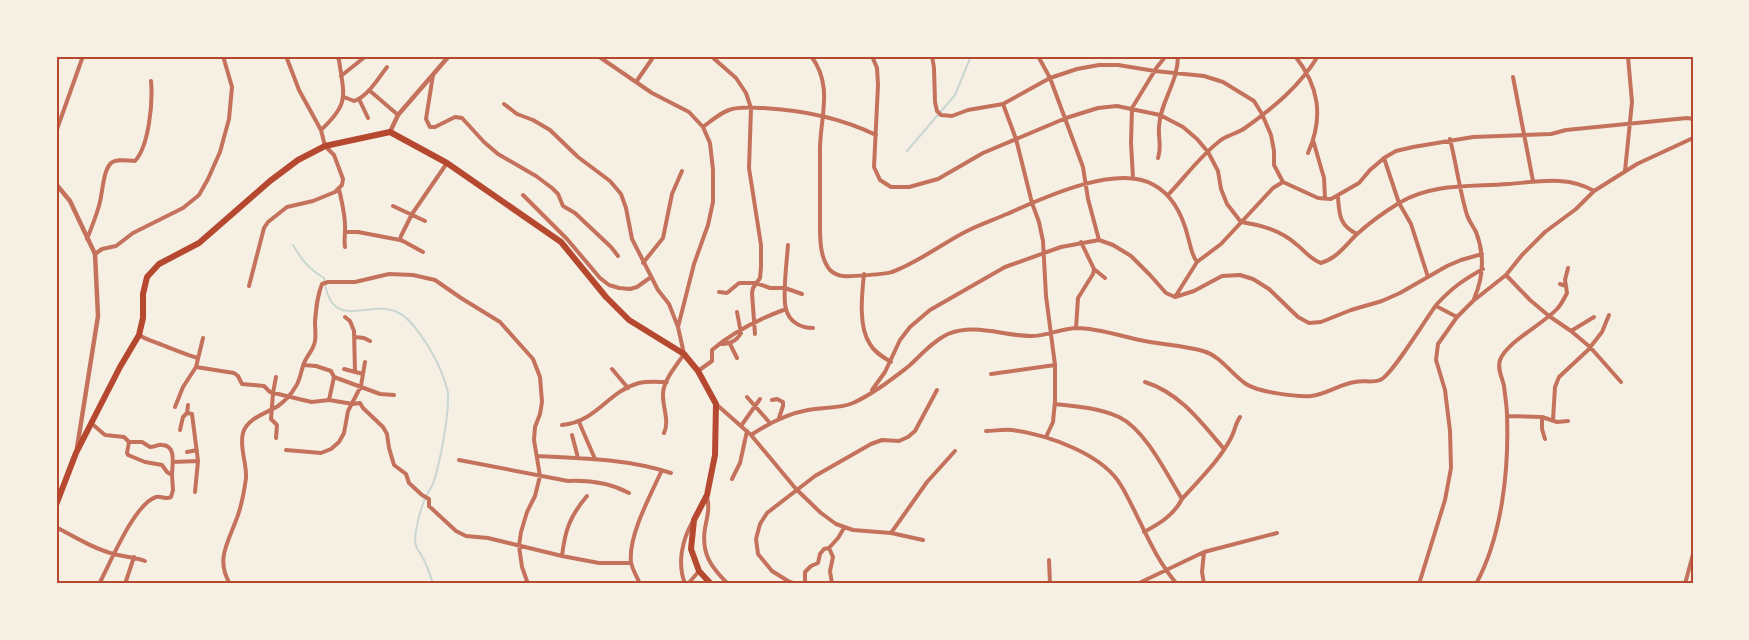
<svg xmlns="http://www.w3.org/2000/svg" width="1749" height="640" font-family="Lato,sans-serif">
  <rect width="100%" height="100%" fill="#f6efe4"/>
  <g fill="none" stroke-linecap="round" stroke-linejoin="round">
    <path stroke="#c9d6d2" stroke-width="2" d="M907,151l48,-56 16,-39
      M293,245c8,14 16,24 31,33 7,56 43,21 73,34 15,6 33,36 40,50 4,9 10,23 11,32 1,23 -8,69 -15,90 -3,6 -7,11 -9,17 -4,10 -11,35 -8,45 2,5 7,11 9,16 3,7 6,15 8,22"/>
    <path stroke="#c5725c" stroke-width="4" d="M598,56l54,37 37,19 14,15 7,16 3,27v32l-5,23 -14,39 -16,63 6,27c-7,11 -20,25 -21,39 -1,13 7,28 1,40
      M711,56l25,22 10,15 5,15 -2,60 12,77v22l-1,11 -7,10 -1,5 3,41
      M811,56c22,29 10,58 9,91 0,24 0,48 0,72 0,16 -1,38 10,51 3,3 9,6 13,6 6,1 44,-2 49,-4 27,-10 48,-27 73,-40 13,-7 28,-12 42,-18 36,-16 110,-51 147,-29 20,11 29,32 34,52 3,10 3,17 9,25
      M872,56l5,12 1,17 -4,82 6,13 11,7h18l29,-8 45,-26 83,-35 32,-10 19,-2 43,9 23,12 14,12 11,13 10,19 3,18 6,15 14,18c20,3 39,8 55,22 9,7 14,15 25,19 16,-5 24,-17 35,-28 12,-11 30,-24 43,-32 33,-20 72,-16 109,-19 29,-2 59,-9 86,7
      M932,56l2,12 1,34 2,9 4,4 11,1 16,-6 35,-6 47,-26 27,-9 22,-4h19l37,6 49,5 19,6 31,19 8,13 9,21 3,16v14l9,17 35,16 13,1 28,-16 11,-13 14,-12 12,-7 17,-4 60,-10 78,-3 15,-4 121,-12 6,1
      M1038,56l12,22 33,89 5,32 11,41
      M1295,56c24,30 29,61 13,97
      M433,75l-7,44 4,8h5l20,-10 7,1 22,24 14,12 38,22 16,12 6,6 5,12 12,7 36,34 7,9
      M341,76l25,-20
      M1513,77l20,104
      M636,82l18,-26
      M369,90l29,25
      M344,97l10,4c14,-5 24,-22 33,-34
      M359,99l9,19
      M504,104l13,10 16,6 17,10 28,27 32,24 11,13 5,14 6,31 26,51 11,14 9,23
      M1003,104l13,35 16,64 7,19 4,19 3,55 9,69v36l-2,21 -7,15
      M703,127c8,-6 17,-14 26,-17 11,-4 23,-2 34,-2 38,2 78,10 113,27
      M321,130c29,-27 23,-34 18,-70l-2,-4
      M56,132l27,-76
      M1450,139c6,24 10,53 17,76 2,6 6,11 9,17 9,23 8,44 -2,67
      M1313,140l11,38 1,20
      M1158,158c4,-11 0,-20 1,-31 1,-25 19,-44 19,-71
      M1384,158l15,45 12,21 17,53
      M1625,171l7,-69 -4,-45
      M1133,178l-2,-35 1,-35 25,-41 9,-11
      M339,189c3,14 7,28 6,42 0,6 -1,9 0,16
      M523,195l44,44 33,39 9,7 10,3 11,1 7,-2 14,-10
      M1168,195c17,-18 33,-40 53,-55 7,-5 17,-7 24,-12 28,-20 55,-42 73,-72
      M1338,197c1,18 2,29 19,37
      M393,206l32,15
      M345,232h13l42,8
      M87,239c4,-10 8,-20 11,-30 5,-13 4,-37 13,-46 6,-5 16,-2 24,-2 14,-15 18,-59 16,-80
      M788,245c-1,15 -6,52 -2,64 3,13 15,19 27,19
      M423,252l-20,-11 -3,-1 1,-4 11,-22 35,-51
      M95,254l7,-5 14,-3 17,-13 50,-25 16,-13 9,-16 12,-27 9,-33 3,-32 -9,-31
      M643,263l20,-25 9,-44 10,-23
      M1094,269l11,9
      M864,274c-2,19 -6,53 6,70 4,8 13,13 21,18
      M1506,275l24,25 19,16 22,15 19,16 31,35
      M249,286l15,-58 4,-6 19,-15 26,-6 22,-9 7,-7 1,-6 -9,-24 -9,-9 -4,-16 -22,-40 -13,-34
      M1566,286l-1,-6 3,-12
      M719,292l8,1 12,-10h17l14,5h15l17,6
      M1175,297l22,-35 24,-18 52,-56 10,-6
      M1436,306l21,11
      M345,317l5,4 4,10 1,41
      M1076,328l2,-30 15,-24 1,-5 -13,-27
      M1571,331l23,-14
      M139,335c6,4 11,5 18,8 14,5 27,11 41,15
      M355,337l9,1 6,3
      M719,344c10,0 17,-2 22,-11l-4,-21
      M730,344l7,14
      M303,365l13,1 15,5 3,6 -5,23
      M196,367l38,6 4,3 4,8 22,2 6,6 33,8 9,2 17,-2 24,4 7,-1 3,5 20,19 4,7 2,14 5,17 12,9 3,9 13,12 7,4v7l27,25 10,5 22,2 74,18 37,7h32
      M344,369l19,5
      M612,369l16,19
      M698,371l14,-10v-11c22,-19 47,-31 74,-41
      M991,374l64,-9
      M334,377l46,17 14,1
      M1145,382c35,11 56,40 79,67
      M872,390l13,-18 15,-32 10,-13 20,-17 75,-43 56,-20 38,-7 14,5 18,11 19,19 16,18 9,4 19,-6 28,-15 18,-1 13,4 16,10 29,28 11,6 12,-1 30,-12 31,-9 18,-8 47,-27 14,-6 21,-6
      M747,397l23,26
      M772,400l5,-1 6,3v4l-4,12
      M716,404l35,31 45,54 25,24 15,11 17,6 38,3 32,7
      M1055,404c21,2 44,4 64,13 27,13 48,58 63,82
      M175,407l8,-20 13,-20 7,-29
      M187,413l1,-8
      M1507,416l35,1 15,5 11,-1
      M1542,417v12l3,10
      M1553,420l2,-33 4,-10 29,-27 14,-18 7,-17
      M579,422l16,37
      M91,423l14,12 19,2 5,5 -2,11 1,2 17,7 17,3 5,7 5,3 1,15 -2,7c-5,3 -9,-1 -15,0 -22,7 -46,67 -57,87
      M562,425c35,-3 46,-34 77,-42 9,-2 19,-1 28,-1
      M741,426l19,-27
      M180,430l3,-13 4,-4 5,1 6,47 -3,31
      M986,431c8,0 18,-2 26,-1 36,5 92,24 110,57 19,33 30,68 55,97
      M572,435l6,23
      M751,435c18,-12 35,-21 57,-25 15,-3 31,-1 45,-7 20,-9 39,-24 56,-37 12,-11 24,-25 39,-32 27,-11 55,2 83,2 15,0 29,-7 45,-8 25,0 49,10 74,14 18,3 35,4 53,9 18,5 28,23 43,33 12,8 50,13 65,12 16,-2 29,-12 44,-14 8,-2 17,1 25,-2 11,-3 46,-62 57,-76 16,-17 26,-24 46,-35
      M276,438l1,-13 -6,-6 2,-26 3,-16
      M129,442h13l8,5c5,0 8,-3 12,-2 15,0 10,21 10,30
      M286,450l35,3 10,-4 8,-7 5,-9 4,-22 13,-25 4,-24
      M187,452l10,-2
      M537,456c45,2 91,3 134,17
      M459,460l109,21c22,-1 42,2 61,12
      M173,462l25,-1
      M732,479l8,-16 7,-32
      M707,497c3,11 0,21 -2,31 -4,26 6,39 23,56
      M56,527c19,10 38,22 58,27 11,3 21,3 31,7
      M1144,532c15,-8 30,-17 38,-33 17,-19 37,-38 49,-61 4,-7 4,-14 9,-21
      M891,533l36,-51 28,-31
      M829,548l4,9 -3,14 2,13
      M1204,552l-2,20 2,12
      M562,556c3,-26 8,-40 25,-60
      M1049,560l1,24
      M125,584l9,-27
      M230,584c-14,-23 -3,-40 5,-61 6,-14 9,-30 11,-45 1,-15 -7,-31 -3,-45 4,-15 24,-20 35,-27 7,-5 14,-13 18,-20 5,-8 5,-17 9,-25 3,-7 9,-12 10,-20 1,-6 0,-13 0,-19 1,-13 2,-26 7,-38l6,-2h27l34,-8 24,1 22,5 26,18 39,24 33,37 7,18 2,25 -2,12 -5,13 -1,13 6,36 -5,20 -8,16 -6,20 -2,14 3,21 6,17
      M640,584c-3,-7 -8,-15 -9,-22 -3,-26 20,-68 31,-92
      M685,584c-8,-21 -3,-44 8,-63
      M688,584l11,-13
      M796,584l-8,-3 -16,-10 -14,-17 -2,-15 4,-15 7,-11 48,-37 56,-32 11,-4 17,1 9,-4 7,-6 22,-41
      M805,584v-12l6,-6 7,-3 2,-9 4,-5 5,-1 9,-10 6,-10
      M1137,584l67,-32 73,-19
      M1419,584l26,-84 6,-32 -1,-37 -5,-41 -9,-30 2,-16 19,-27 16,-16 33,-26 16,-20 23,-23 31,-23 18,-18 43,-27 56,-26
      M1476,584c26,-48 33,-114 31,-168 0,-10 -2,-20 -3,-30 -2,-9 -7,-17 -4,-26 7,-18 43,-36 57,-51 4,-4 7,-10 10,-16l-1,-7 -6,-2
      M1685,584l8,-30"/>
    <path stroke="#c5725c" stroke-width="4.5" d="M390,132l8,-17 51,-59
      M56,184l14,17 25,53 3,62 -21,132"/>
    <path stroke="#b5482f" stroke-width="6" d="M56,505l20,-52 44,-86 19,-32 4,-17v-24l4,-17 12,-13 40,-21 71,-62 28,-21 27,-14 65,-14 57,31 114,79 45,55 23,23 55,34 14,17 18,33 -1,51 -8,40 -13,25 -3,29 8,22 12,13"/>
  </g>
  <rect width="1749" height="640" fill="none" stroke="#f6efe4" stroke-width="115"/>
  <rect x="58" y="58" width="1634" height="524" fill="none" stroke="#b5482f" stroke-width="2"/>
</svg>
